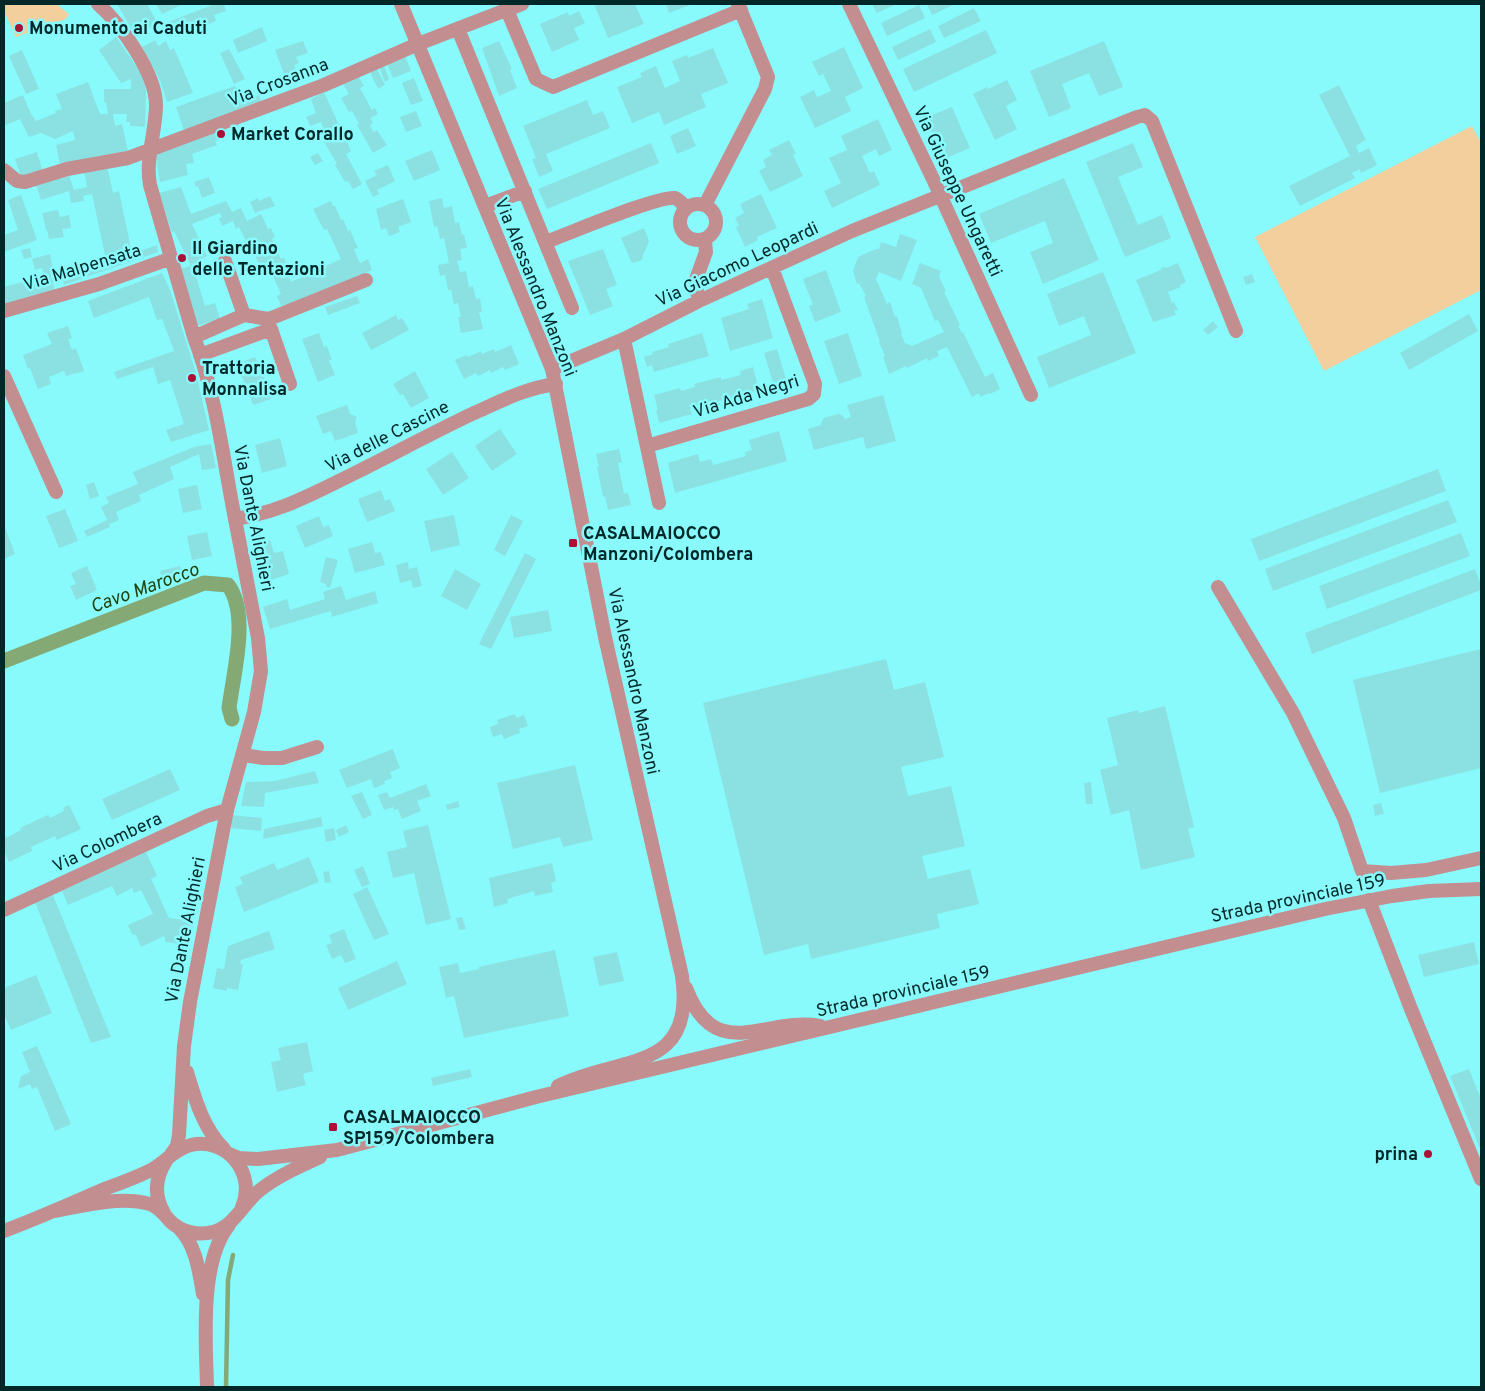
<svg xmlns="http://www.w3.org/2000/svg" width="1485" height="1391" font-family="Overpass,sans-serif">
  <rect width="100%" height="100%" fill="#88fafc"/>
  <path fill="#f2cf9c" d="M4,4h52l13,10 -3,5 -50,18 -12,-26z
    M1472,126l9,17v147l-157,81 -69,-134z"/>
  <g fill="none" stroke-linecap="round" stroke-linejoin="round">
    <path stroke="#85a975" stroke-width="4.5" d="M226,1387l2,-107 5,-25"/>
    <path stroke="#85a975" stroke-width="15" d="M4,661l200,-78 24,2c22,29 5,90 1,123l3,11"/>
  </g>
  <path fill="#8be1e1" d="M117,4h30l11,20 -23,11z
    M156,4h27l-21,10z
    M215,4h9l2,7 -12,4 2,6 -42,16 -6,-15z
    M594,4h41l9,20 -36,14z
    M666,4h23l1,1 -21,8z
    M872,4h25l-20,9z
    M927,4h28l-23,11z
    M919,5l6,13 -38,18 -6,-13z
    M974,8l7,13 -37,17 -6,-12z
    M579,11l6,12 -11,5 5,12 -27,12 -12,-28 28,-12 1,4z
    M262,27l5,14 -29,12 -5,-13z
    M930,29l6,13 -38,18 -6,-13z
    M986,30l11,23 -83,39 -11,-23z
    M116,37l23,33 5,11 2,10 -1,36 -15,-1v-4h-4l1,-8h-14l2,12 7,-2 6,27 -68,14 -4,-20 19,-5 -2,-9 -18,8 -14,-6 -12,4 -9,-18 -16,7v-23l19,-8 8,19 5,7 20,-8 -1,-2 7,-2 -6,-15 32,-12 12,32h8l-2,-12h-2v-13h27v-10l-10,4 -22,-33z
    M155,40l3,6 8,-5 4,9 4,-2 19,45 -26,9 -7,-22 -18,-33z
    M303,41l5,12 -12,4 3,6 -5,2 5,13 -12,4 -12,-32z
    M499,41l13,28 -2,1 7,18 -18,8 -17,-48z
    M1104,41l19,46 -24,9 -10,-23 -27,11 9,24 -22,9 -19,-46z
    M844,47l19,41 -18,9 6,14 -36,17 -15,-31 14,-7 3,7 14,-6 -8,-17 -4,2 -7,-14z
    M713,48l15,35 -27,11 5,13 -42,18 -5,-13 -27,11 -15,-36 25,-10 -2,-4 16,-7 9,22 15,-7 -8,-20 15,-6 1,3z
    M229,49l16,30 -11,5 -14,-31z
    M22,50l17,39 -13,5 -17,-38z
    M405,56l6,15 -18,7 -6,-15z
    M384,66l5,13 -4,3 -6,-15z
    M377,69l8,16 -7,4 -8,-17z
    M358,76l6,10 -4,2 12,22 3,-2 3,6 -8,4 3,5 -3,2 3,7 4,-2 10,15 -14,8 -16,-28 2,-1 -7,-13 -3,1 -8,-14 8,-4 -6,-10z
    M414,78l9,23 -12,4 -9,-22z
    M1007,80l10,20 -11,6 11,23 -22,11 -22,-46 14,-7 1,2z
    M1339,85l27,55 -10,6 3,7 10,-5 8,17 -16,8 -1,-4 -8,4 3,5 -55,28 -11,-20 61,-30 -31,-61z
    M235,86l3,7 8,-2 3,8 10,-4 3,10 -78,26 -8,-24z
    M324,92l27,59 -5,3 16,30 -9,5 -5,-8 -3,1 -10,-17 2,-1 -14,-24 4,-2 -6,-16 -11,4 -4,-9 10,-4 -5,-14z
    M587,100l6,15 10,-4 7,17 -64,26 7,17 -14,6 -7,-18 4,-1 -13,-32z
    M952,107l18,41 -26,11 -19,-41z
    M416,111l6,15 -16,6 -6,-15z
    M878,119l14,31 -13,6 -3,-7 -14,7 8,17 4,-2 6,14 -48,23 -8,-17 17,-8 -12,-25 18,-8 -6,-14z
    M688,128l8,18 -19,8 -7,-18z
    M218,130l4,8 -7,3 2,4 -25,9 2,9 -8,1 2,11 -28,7 -5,-30z
    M789,140l7,14 -3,1 10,21 -33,16 -11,-21 7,-4 -3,-7 9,-5 -3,-5z
    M651,143l8,20 -112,46 -9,-20z
    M1133,143l10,24 -25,10 20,48 24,-10 9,23 -46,19 -39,-95z
    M432,150l8,20 -26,11 -9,-20z
    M37,152l6,20 -21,8 -7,-21z
    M318,153l5,8 -8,4 -5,-8z
    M388,165l7,16 -18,9 2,4 -6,3 -8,-16 12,-6 -3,-4z
    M107,166l6,27 6,-2 13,63 25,-9 1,7 -94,33 -4,-14 40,-14 1,4 5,-1 -14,-66 -9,2 1,5 -13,2 -2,-12 -28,9 -5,-15 33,-10 5,15 13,-3 -3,-16z
    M209,177l6,16 -13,5 -4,-12 -2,1 -2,-5z
    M1064,178l35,82 -56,24 -13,-32 23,-9 -8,-22 -54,22 -12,-29z
    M181,187l10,27 35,-13 6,11 9,-4 6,13 14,-7 7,15 3,-1 4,9 -3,1 9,21 3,-1 3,8 -2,1 6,15 50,-23 -14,-30 -3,1 -11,-21 18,-8 2,5h2l6,14 2,-1 5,12 2,-1 8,18 -4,1 6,14 8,-4 4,11 -86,38 -1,-3 -4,1 -4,-10 4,-2 -9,-20 -9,4 -5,-10 2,-1 -8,-19 -2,1 -11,-22 -3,2 -3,-8 -11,5 -3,-8 3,-1 -2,-4 -28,11 15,32 -8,4 4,11 -8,2 10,33 10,-3 5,16 -24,7 -17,-57 12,-3 -17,-35 -2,1 -13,-39z
    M761,194l16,34 -20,9 1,3 -13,7 -9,-20 3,-1 -4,-8 9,-5 -4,-9z
    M21,195l16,45 -33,12v-17l14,-5 -10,-30z
    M270,196l5,10 -20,7 -5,-11 8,-4 1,3z
    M442,198l2,10 8,-2 3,17 4,-1 3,13 2,-1 3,14 -7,1 2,11 -5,1 3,11 6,-1 3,16 4,-1 3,13 4,-1 2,14h-3l4,17 -22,4 -3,-16h3l-3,-14 -4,1 -3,-14h-3l-3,-15 -5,1 -2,-11 11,-2 -5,-25 -4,1 -3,-13 -3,1 -5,-26z
    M403,199l8,23 -13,5 2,5 -11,4 -3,-8 -5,2 -5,-21z
    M58,210l2,7 9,-2 2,13 -9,1 2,8 -15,2 -2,-9h-1l-4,-17z
    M644,228l5,13 -7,17v2l-10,3 -11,-25z
    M900,234l17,6 -16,41 -22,-9 -3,7 11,25 3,-2 5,15 2,-1 5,17 -1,1 4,9 7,3 32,-14 -6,-12 -3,1 -14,-33 -9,-4 8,-21 21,8 -2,5 7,15 -2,1 16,33 -2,1 4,7 1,-1 22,45 8,-4 7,16 -10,5 -1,-1 -9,4 -1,-4 -7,4 -25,-50 -10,4 2,5 -11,5 -1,-3 -20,10 -1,-2 -17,8 -6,-17 2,-1 -6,-14h1l-16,-45 2,-1 -7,-13 -2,1 -4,-13 5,-14 18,-8h3l2,-7 15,5z
    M30,248l2,9 -8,2 -3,-9z
    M603,249l14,36 -11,4 7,17 -23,9 -22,-54z
    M50,254l4,19 -3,1 4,17 -51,15v-19l40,-11 -2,-8 -7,2 -3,-11z
    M1178,263l8,19 -6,3 1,2 -13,5 4,11 2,-1 4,8 -4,1 2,4 -23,7 -17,-42 25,-10v-2l4,-1 1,1z
    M826,270l15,42 -26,10 -6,-16 4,-1 -10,-26z
    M1103,272l33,81 -87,35 -12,-31 54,-22 -7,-19 -25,10 -12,-32z
    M162,273l8,17 26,83 13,57 -38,12 -5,-12 18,-6 -14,-44 -12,4 -5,-17 -36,12 -3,-7 60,-21 -12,-32 -5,1 -8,-23 -55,21 -6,-17z
    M1252,274l3,8 -9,3 -3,-8z
    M357,296l3,7 -32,12 -3,-8z
    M762,299l11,39 -43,13 -9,-33 28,-9 -2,-5z
    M1469,314l9,17 -69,39 -9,-17z
    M396,315l2,5 4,-2 7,12 -38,20 -9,-17z
    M1213,321l5,6 -10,8 -5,-5z
    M68,326l4,12 -4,1 4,11 4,-2 8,23 -18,5 -2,-5 -15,6 2,7 -13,5 -8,-21 -2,1 -5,-14 29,-11 -5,-11z
    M319,333l5,14 3,-1 5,14h-3l6,15 -17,7 -16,-43z
    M702,333l7,23 -55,16 -2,-7 -5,2 -3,-10 9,-3 -1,-2 17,-5 -1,-3z
    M848,333l14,43 -23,8 -15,-43z
    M511,345l8,19 -14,6 -2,-3 -12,6 -1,-3 -12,6 -2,-3 -12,6 -9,-19 11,-5 2,2 13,-6 1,3 12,-5 1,3z
    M777,349l9,30 -13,4 -9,-30z
    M255,357l12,27 -2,1 6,14 -18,6 -16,-41z
    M753,367l6,23 -69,19 2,5 -33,9 -3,-13h2l-4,-15 26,-7 1,3 14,-4 -1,-3 27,-7v3l20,-5 -1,-4z
    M415,371l14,27 -18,10 -8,-14 -3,1 -7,-11z
    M883,395l13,46 -30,8 -3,-12 -49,13 -6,-21 13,-4 1,-4 2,-3 14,-4 4,1 3,4 6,-2 -4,-12z
    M347,405l3,9 7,3 -2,6 3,10 -23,8 -4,-10 -8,3 -7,-18z
    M500,429l17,25 -25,17 -17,-25z
    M779,431l8,30 -112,32 -7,-30 30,-9 2,8 11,-3 2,6 33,-9 -1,-4 7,-2 -3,-10z
    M280,438l7,28 -25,7 -7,-28z
    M211,444l5,24 -14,2 -3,-16 -29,13 4,12 -35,16 2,6 -25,11 3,8 -10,4 1,3 -23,10 -3,-6 23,-11 -6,-13 8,-4 -3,-6 32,-13 -5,-12 61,-25z
    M619,449l3,13 -4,1 6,31 4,-1 3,12 -23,5 -3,-14 -2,1 -6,-30h2l-3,-13z
    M452,452l17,26 -26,17 -17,-26z
    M1438,469l8,22 -187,70 -8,-22z
    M94,482l5,14 -9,3 -4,-14z
    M197,485l5,24 -19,4 -5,-24z
    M381,490l4,11 5,-2 5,12 -28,11 -9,-23z
    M1448,500l9,22 -184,69 -8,-22z
    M65,509l13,32 -19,7 -13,-32z
    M454,515l6,30 -29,7 -7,-31z
    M511,515l12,6 -18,35 -11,-6z
    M319,516l4,11 6,-2 4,11 -28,12 -9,-22z
    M4,525l11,29 -11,5z
    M207,532l5,24 -20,4 -5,-24z
    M1461,533l9,23 -143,53 -8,-23z
    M270,540l4,13 9,-2 6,23 -21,7 -10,-37z
    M372,542l3,11 6,-1 4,13 -30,8 -7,-24z
    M525,553l11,6 -45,90 -12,-5z
    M326,557l12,3 -8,28 -4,-1v-3l-6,-2z
    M408,562l1,7 8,-2 5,19 -9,2 -2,-8 -11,3 -4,-18z
    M87,566l10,24 -21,10 -6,-14 6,-2 -5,-11z
    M180,566l4,14 -20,5 -4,-14z
    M455,569l26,15 -14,26 -26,-14z
    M1475,569l6,16v5l-169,64 -7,-21z
    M341,586l5,14 29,-9 3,12 -46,14 -1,-6 -61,18 -7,-22 24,-8 3,11 35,-11 -2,-7z
    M548,610l4,21 -38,7 -4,-21z
    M1481,649v119l-101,25 -27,-113z
    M886,659l8,31 31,-8 19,75 -43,10 7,29 43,-10 14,60 -43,10 6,23 42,-10 9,35 -42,10 3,14 -129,31 -3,-15 -44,11 -61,-252z
    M1165,706l29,121 -6,2 7,28 -54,13 -12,-60 -18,5 -11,-45 18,-5 -11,-47 31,-8 1,3z
    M515,714l1,4 8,-3 4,11 -9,3 1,4 -16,6 -2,-5 -9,3 -3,-10 8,-3 -1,-4z
    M393,749l7,19 -10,4 2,6 -8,3 1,3 -11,4 -3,-9 -24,9 -8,-18z
    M575,765l18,75 -30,7 -3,-10 -47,12 -16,-66z
    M170,769l10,21 -68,30 -10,-21z
    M315,771l4,12 -54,10 -1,14 -23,-1 5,-24 29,-1z
    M1091,782l2,22h-7l-2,-21z
    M426,784l5,12 -14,5 4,10 -19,8 -4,-10 -4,1 -1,-3 -9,3 -6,-15 9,-3 3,6z
    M362,792l10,23 -9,4 -12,-23z
    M458,801l2,6 -13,3 -1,-5z
    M1381,803l3,11 -9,2 -2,-11z
    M69,805l12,24 -24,11 -2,-4 -24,11 1,4 -23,11 -5,-11v-18l2,5 15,-8 -1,-2 28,-13 2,3 14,-7 -1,-3z
    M232,815l30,3 -1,13 -30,-3z
    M321,817l2,9 -60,13 1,-10z
    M346,825l3,7 -10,5 -3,-7z
    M428,825l23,94 -25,6 -12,-52 -21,5 -6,-26 20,-5 -4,-16z
    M334,828l2,12 -10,2 -2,-12z
    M146,852l11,24 -6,3 18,39 25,3 -5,24 -23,-3 -2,-6 -23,11 -5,-12 -4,-1 -4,-9 25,-11 -12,-24 -7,3 -2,-5 -15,8 -5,-10 -44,19 -6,-14z
    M309,857l10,25 -75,30 -9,-25 8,-3 -3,-7 34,-14 3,7z
    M552,863l4,18 -5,2 2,9 -18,4 -1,-5 -27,8 1,4 -14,4 -5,-29z
    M363,866l7,18 -8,3 -8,-17z
    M329,871l2,11 -6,1 -2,-11z
    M367,887l22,47 -15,6 -21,-46z
    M53,895l58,142 -20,6 -56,-141z
    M462,917l4,12 -7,1 -3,-12z
    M344,929l12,30 -11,4 -4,-8 -9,4 -6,-14 6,-2 -3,-8z
    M269,931l6,18 -34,11 -1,4h3l-5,26 -11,-2v3l-14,-3 4,-20 7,1 4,-23z
    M1474,942l5,22 -55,13 -6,-22z
    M555,950l14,66 -105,22 -10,-42 -8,2 -7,-31 19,-4 2,10 19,-4v-2z
    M617,952l7,29 -25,5 -6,-29z
    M397,961l10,23 -59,26 -10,-22z
    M36,975l16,38 -41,17 -7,-16v-26z
    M307,1042l6,29 -10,3 3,11 -29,7 -6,-30 10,-2 -3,-12z
    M37,1046l34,78 -16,7 -18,-44 -5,2 -2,-5 -12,5 3,-13 9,-4 -8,-20z
    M470,1069l2,8 -39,9 -2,-8z
    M1469,1069l12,30v52l-31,-75z"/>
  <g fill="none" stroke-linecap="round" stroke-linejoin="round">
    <path stroke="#c38e90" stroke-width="14" d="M98,4c23,20 58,70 58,101 0,27 -11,53 -6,80l44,152c22,58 29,121 41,182
      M849,4l84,175 98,216
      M507,10l29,69 17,8 188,-77
      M458,29l114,279
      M4,170l13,11 8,1 42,-13 61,-11 196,-73 94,-41 104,-40
      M680 222a18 18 0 1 1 36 0a18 18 0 1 1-36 0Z
      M705,205l60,-116 3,-12 -30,-73
      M485,206l40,-15
      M545,242c21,-7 114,-47 130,-44 5,2 8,6 11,10
      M699,301l-4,-19 11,-30 -1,-12
      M4,311l95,-27 73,-26
      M244,315l25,4 97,-39
      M194,337l50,-22 -19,-54
      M624,339l35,164
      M200,355l71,-26 19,55
      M552,369l72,-30 75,-38 153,-70 285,-114 8,-2 7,6 84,210
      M4,376l52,116
      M647,446l161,-47 6,-5 1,-10 -43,-116
      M1218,587l75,126 51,105 18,53 29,2 35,-3 55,-12
      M243,755l20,3h19l35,-11
      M1369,900l42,109 70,170
      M4,910l203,-94 20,-6"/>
    <path stroke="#c38e90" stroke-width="14" d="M401,4l151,365 53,268 77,339c14,98 -63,79 -124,110
      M686,988c29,78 80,28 134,38
      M187,1072c8,27 16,56 37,77
      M229,1154l10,4 19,1 79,-9 199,-53 789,-188 67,-13 37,-5 52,-2
      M170,1156l7,-10 2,-11 5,-89 6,-44 37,-192 27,-98 7,-41 -3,-33 -23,-119c46,-7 79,-26 120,-46 40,-20 79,-41 119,-60 27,-12 52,-25 82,-29
      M55,1211c30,-6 65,-15 95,-7 9,3 14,10 20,17 11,11 28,15 43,11 22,-6 30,-29 47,-42 18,-14 40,-24 60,-33
      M164,1213c-10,-17 -9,-35 2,-52
      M179,1228c17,17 20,43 24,66
      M4,1231c35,-13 68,-28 103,-43 14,-5 28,-10 42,-17 15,-7 25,-22 42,-26 35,-8 66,28 51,62
      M207,1387c-1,-45 -8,-125 22,-162"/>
  </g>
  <g fill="#a91236" stroke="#88fafc" stroke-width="2">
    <circle cx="19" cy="28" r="5"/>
    <circle cx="221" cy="134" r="5"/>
    <circle cx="182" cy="258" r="5"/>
    <circle cx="192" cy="378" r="5"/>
    <rect x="568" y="538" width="10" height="10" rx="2.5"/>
    <rect x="328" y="1122" width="10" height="10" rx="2.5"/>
    <circle cx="1428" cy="1154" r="5"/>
  </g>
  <g text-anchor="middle" stroke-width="5" stroke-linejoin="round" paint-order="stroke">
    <g font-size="18" font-weight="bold" fill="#012828" stroke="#88fafc" text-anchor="start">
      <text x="29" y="34">Monumento ai Caduti</text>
      <text x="231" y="140">Market Corallo</text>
      <text x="192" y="254">Il Giardino<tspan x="192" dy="21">delle Tentazioni</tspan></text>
      <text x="202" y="374">Trattoria<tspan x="202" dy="21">Monnalisa</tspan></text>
      <text x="583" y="539">CASALMAIOCCO<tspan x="583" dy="21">Manzoni/Colombera</tspan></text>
      <text x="343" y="1123">CASALMAIOCCO<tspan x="343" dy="21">SP159/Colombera</tspan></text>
      <text x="1418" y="1160" text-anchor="end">prina</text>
    </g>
    <g font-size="18" fill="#012828" stroke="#88fafc">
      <text transform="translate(278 82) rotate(-21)" y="6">Via Crosanna</text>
      <text transform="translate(958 191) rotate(65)" y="6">Via Giuseppe Ungaretti</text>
      <text transform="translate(737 264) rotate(-25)" y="6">Via Giacomo Leopardi</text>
      <text transform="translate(82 267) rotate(-17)" y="6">Via Malpensata</text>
      <text transform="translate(536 287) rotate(68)" y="6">Via Alessandro Manzoni</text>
      <text transform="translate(746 396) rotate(-17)" y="6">Via Ada Negri</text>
      <text transform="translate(387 436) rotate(-27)" y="6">Via delle Cascine</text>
      <text transform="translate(254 518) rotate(79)" y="6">Via Dante Alighieri</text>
      <text transform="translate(634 681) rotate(78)" y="6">Via Alessandro Manzoni</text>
      <text transform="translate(107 842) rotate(-25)" y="6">Via Colombera</text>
      <text transform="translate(1298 898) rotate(-12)" y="6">Strada provinciale 159</text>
      <text transform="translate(185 930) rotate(-79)" y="6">Via Dante Alighieri</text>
      <text transform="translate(903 991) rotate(-13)" y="6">Strada provinciale 159</text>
    </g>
    <g font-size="19" font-style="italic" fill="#20420c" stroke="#88fafc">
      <text transform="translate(144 587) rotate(-20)" y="7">Cavo Marocco</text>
    </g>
  </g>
  <rect width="1485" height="1391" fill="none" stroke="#012828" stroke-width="10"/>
</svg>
